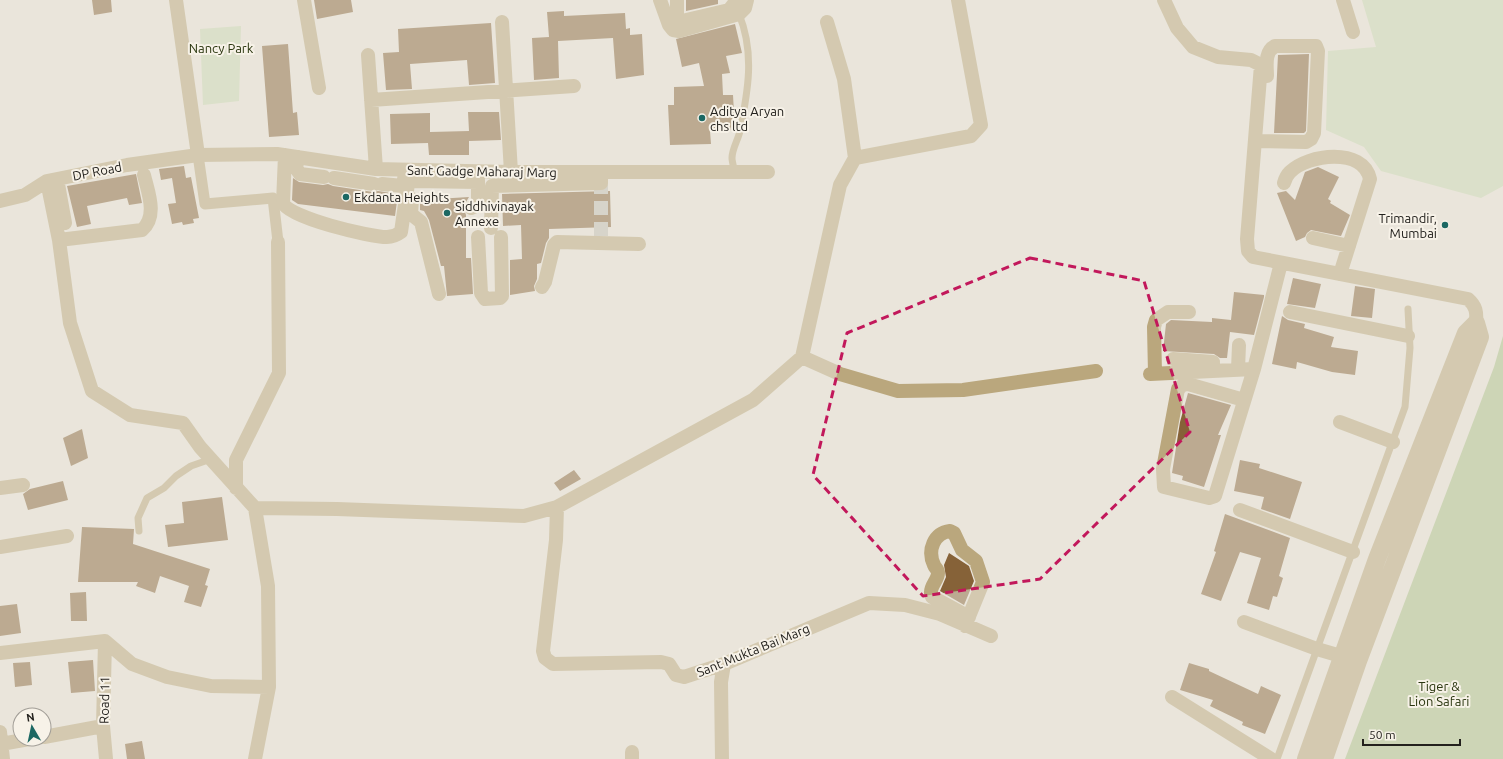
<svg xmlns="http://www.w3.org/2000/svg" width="1503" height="759" font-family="Ubuntu,sans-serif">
  <rect width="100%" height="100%" fill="#eae5db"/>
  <path fill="#cbd9b5" d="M1362,0h141v186l-22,12 -100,-27 -17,-24 -38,-17 2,-79 48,-4z
    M241,26l-2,75 -36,4 -3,-76z"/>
  <path fill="#acc08b" d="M1503,336v423h-158l149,-392z"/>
  <path fill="#866238" d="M92,0h19l1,12 -18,3z
    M314,0h37l2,12 -36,7z
    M686,0h32v4l-32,7z
    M564,11v5l61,-3 1,16 4,-1v7l12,-1 2,41 -28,4 -3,-41 -55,3 1,37 -25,2 -2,-42 17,-1 -2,-25z
    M491,23l4,60 -26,2 -2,-25 -57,4 2,25 -26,1 -3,-37 16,-1 -1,-23z
    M735,24l7,29 -16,3 4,17 -8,1 1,21h10l2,35 -25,1 1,13 -41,1 -2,-40h6v-18l30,-1 -5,-23 -17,4 -6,-28z
    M288,44l5,69 4,-1 2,23 -30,2 -7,-91z
    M1309,54l-3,77 -2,2h-30l4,-78z
    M468,112h31l2,28 -32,1v14h-40l-1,-12 -37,1 -1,-30 40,-1v19l39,-1z
    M184,166l2,12 5,-1 8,41 -6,1 1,4 -11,2 -1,-3 -10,2 -4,-20 8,-1 -4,-25 -11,2 -2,-11z
    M1318,167l21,10 -11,22 3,2 -1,2 20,12 -9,21 -30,-6 -4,3 -2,4 -9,4 -19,-48 9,-2 9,9 10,-28z
    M136,174l6,29 -13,2 -2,-7 -40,8 4,18 -14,3 -10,-41z
    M293,178l6,4 24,3 5,-1 5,2 40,6 5,-1 20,3 -3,22 -97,-12 -6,-4z
    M610,191l1,36 -62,2v9l-3,5 -5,20 -4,1v15l-3,7 1,5 -25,4v-35l12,-1 -1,-34 -18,1 -1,-32z
    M469,197l-6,10 3,8v43h5l2,36 -26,2 -3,-30h-3l-12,-46 -5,-9 -4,-1v-10z
    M1293,278l28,6 -6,24 -28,-4z
    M1355,286l20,3 -3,29 -21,-2z
    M1234,292l30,3v2l-10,38 -24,-3 -3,26h-7l-6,-4 -51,-3 3,-27 5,-4 41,2v-4l19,2z
    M1282,316l6,4 17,4 -1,4 30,9 -3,10 27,4 -3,24 -23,-3 -35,-10 -1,7 -24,-5z
    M1188,393l43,12 -13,30h3l-17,52 -22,-7 1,-4 -11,-3 8,-51z
    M82,429l6,29 -17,8 -8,-28z
    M1240,460l20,4 -1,4 43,14 -12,37 -29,-10 3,-12 -30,-6z
    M574,470l7,9 -21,12 -6,-8z
    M63,481l5,19 -40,10 -5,-16 7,-5z
    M222,497l6,43 -60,7 -3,-22 19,-2 -2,-21z
    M1225,514l65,24 -11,38 4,2 -6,19 -4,-1 -4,14 -22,-7 14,-45 -21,-6 -19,49 -20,-7 15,-42 -2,-1z
    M82,527l52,2 -1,15 77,25 -5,16 3,1 -7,21 -17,-5 5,-16 -29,-10 -5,17 -19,-7 2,-4h-60z
    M949,553l20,13 5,15 -10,24 -24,-14 6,-14 -2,-12z
    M86,592l1,29h-16l-1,-28z
    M17,604l4,29 -21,3v-30z
    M93,660l2,31 -24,2 -3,-31z
    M30,662l2,23 -17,2 -2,-24z
    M1189,663l20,6v2l49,23 3,-8 20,9 -16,39 -23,-9 1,-3 -33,-16 3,-6 -33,-10z
    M142,741l3,18h-18l-2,-15z"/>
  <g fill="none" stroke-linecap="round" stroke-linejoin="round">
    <path stroke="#c2beb5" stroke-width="14" stroke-dasharray="14 7" stroke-linecap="butt" d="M601,236v-53"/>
    <path stroke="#baa77d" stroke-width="7" d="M735,173c-1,-5 -3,-11 -3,-15 0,-9 6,-18 8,-27 8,-40 15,-78 -1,-117
      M139,531l-1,-13 9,-20 17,-10 12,-12 15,-10 20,-7
      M1277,759l128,-352 5,-59 -2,-39"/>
    <path stroke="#baa77d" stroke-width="11" d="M198,155l7,49 68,-6 5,44"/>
    <path stroke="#baa77d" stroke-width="14" d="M176,0l22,155
      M304,0l15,88
      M660,0l9,25 4,5 6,1 60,-17 6,-6 2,-8
      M677,0v17l2,3 3,1 47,-11 8,-10
      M1164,0l13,28 16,19 25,10 33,3 10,5 -14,174 1,12 5,6 215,42c8,7 9,13 8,24
      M1343,0l10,32
      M502,22l9,150
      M827,22l17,57 11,79
      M368,55l8,114
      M371,100l203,-14
      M1255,141l51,1 5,-3 3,-6 4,-82 -2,-5h-41c-11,6 -8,20 -8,30
      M285,155l-2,48c6,15 87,34 104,34 5,0 10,-2 14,-5l9,-62
      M298,157l-2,11 4,6 24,3
      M334,178l40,6
      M47,181l12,59 11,83 22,68 38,24 53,8 17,24 55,61 82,1 187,7 33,-9 196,-107 49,-43 38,-172 15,-27 116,-22 10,-11 -23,-125
      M413,181l65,1
      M1284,183c1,-4 3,-8 6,-11 18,-18 73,-25 80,7l-30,95
      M58,184l7,39
      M382,184l21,2 2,-13
      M412,199l-1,15 10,8 18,72
      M0,201l25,-6 22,-14 80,-16 71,-10 79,-1 99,15 135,3h257
      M471,208l7,-3v-31
      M491,228l1,-42 109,-3v-10
      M478,237l3,56 4,6 15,-1 2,-2 -1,-59
      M1313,238l36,8
      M59,240l83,-10c16,-14 6,-38 2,-55
      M542,287l3,-5 9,-37 3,-3 82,2
      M1290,312l118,24
      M802,357l38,17 58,17 65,-1 133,-19
      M1173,359l40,3
      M1238,369l1,-24
      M1155,373l-1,-46 2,-7 12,-8h21
      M1150,374l104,-5 27,-106
      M1244,400l-56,-16 -5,1 -5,4 -15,80 1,18 45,11 6,-2 39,-127
      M1340,422l53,20
      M0,488l23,-3
      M236,488v-28l43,-87 -1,-131
      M557,507l-1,33 -13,111 2,7 8,6 108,-2 8,2 7,11 8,2 40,-13 145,-61 36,2 35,9 51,22
      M255,508l13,78 1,101 -14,72
      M1240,510l113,42
      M0,547l67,-11
      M1244,622l73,27 34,10
      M965,626l18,-44 -7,-21 -14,-11 -8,-17 -4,-2c-16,2 -23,19 -16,34 1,3 4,4 4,8 0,7 -8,13 -7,20l1,4 37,20
      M105,641l-2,85 3,33
      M0,653l105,-12 27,23 35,13 44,9 58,1
      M1172,697l99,62
      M0,732l3,27
      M44,737l59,-11
      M1,744l28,-5
      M632,752v7
      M722,759l-1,-77 3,-18"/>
    <path stroke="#baa77d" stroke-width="18" d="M1306,759l71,-200 89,-226 10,-10 4,14 -122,324 -34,98"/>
  </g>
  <path d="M0 0H1503V759H0ZM1030,258l114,23 46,151 -150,147 -117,17 -110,-121 34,-142z" fill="#eae5db" fill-opacity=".55" fill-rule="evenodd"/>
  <path fill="none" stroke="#c2185b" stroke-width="3" stroke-dasharray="8 5" stroke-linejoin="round" d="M1030,258l114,23 46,151 -150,147 -117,17 -110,-121 34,-142z"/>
  <g fill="#1c6863" stroke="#f7f2e8" stroke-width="1.5">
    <circle cx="702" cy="118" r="4"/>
    <circle cx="346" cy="197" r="4"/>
    <circle cx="447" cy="213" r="4"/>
    <circle cx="1445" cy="225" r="4"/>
  </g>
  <g text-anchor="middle" stroke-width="4" stroke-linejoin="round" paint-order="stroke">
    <g font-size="13" fill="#2a360f" stroke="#f7f2e8">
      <text x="221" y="53">Nancy Park</text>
      <text x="1439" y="691">Tiger &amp;<tspan x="1439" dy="15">Lion Safari</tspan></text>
    </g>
    <g font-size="13" fill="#23211d" stroke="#f7f2e8" text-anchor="start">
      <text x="710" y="116">Aditya Aryan<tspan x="710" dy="15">chs ltd</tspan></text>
      <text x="354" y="202">Ekdanta Heights</text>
      <text x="455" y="211">Siddhivinayak<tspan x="455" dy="15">Annexe</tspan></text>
      <text x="1437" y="223" text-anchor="end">Trimandir,<tspan x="1437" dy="15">Mumbai</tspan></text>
    </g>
    <g font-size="13" fill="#23211d" stroke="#f7f2e8">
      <text transform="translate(97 171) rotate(-11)" y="5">DP Road</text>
      <text transform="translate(482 171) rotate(1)" y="5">Sant Gadge Maharaj Marg</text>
      <text transform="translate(753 650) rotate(-22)" y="5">Sant Mukta Bai Marg</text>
      <text transform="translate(104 700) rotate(-89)" y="5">Road 11</text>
    </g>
  </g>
  <g transform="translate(32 727) rotate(351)"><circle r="19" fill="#f7f2e8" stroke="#a29e97"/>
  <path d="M0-3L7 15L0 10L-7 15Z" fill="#1c6863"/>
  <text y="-6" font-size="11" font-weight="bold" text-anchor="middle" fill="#23211d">N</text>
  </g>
  <path d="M1363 739v6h97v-6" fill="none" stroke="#23211d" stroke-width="2"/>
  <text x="1369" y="739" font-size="12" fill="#23211d" stroke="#f7f2e8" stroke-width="3" paint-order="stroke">50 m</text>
</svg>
